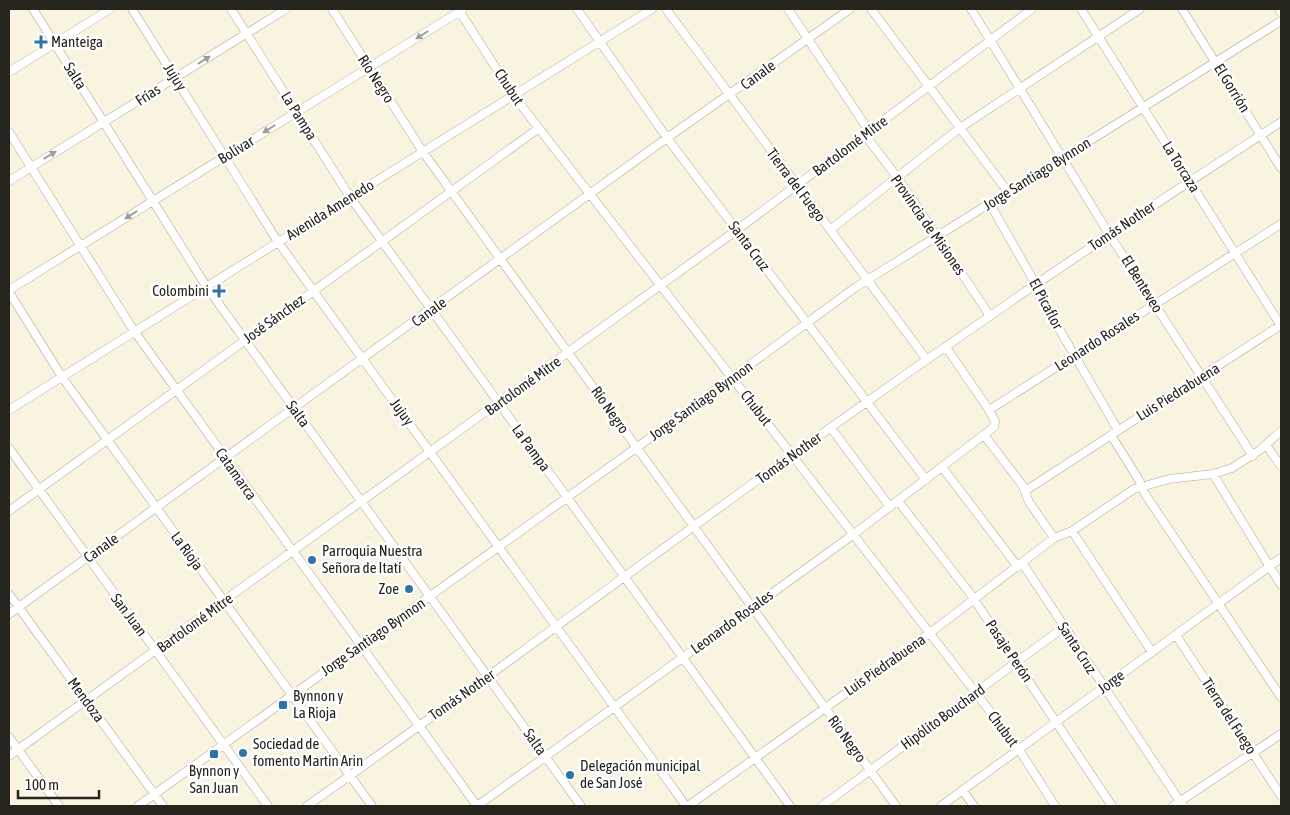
<svg xmlns="http://www.w3.org/2000/svg" width="1290" height="815" font-family="'Asap Condensed',sans-serif">
  <rect width="100%" height="100%" fill="#f9f4e0"/>
  <g fill="none" stroke-linecap="round" stroke-linejoin="round">
    <g stroke="#aeaa98" stroke-width="9">
      <path id="minor" d="M33,9l173,277 375,520
        M132,9l146,233 408,564
        M231,9l119,188 440,609
        M332,9l91,143 473,654
        M458,9l56,87 462,597 42,55 37,58
        M577,9l90,129 259,342
        M666,9l261,351
        M788,9l81,122
        M871,9l137,183
        M971,9l138,225 144,222
        M1081,9l200,317
        M1182,9l99,159
        M1279,9l2,4
        M9,72l101,-63
        M9,132l125,199 343,475
        M865,135l35,46 90,135
        M9,181l277,-172
        M990,204l41,72 6,15 81,139
        M830,230l130,-102 180,-119
        M9,290l453,-280
        M9,292l53,85 310,429
        M9,410l643,-401
        M989,410l292,-186
        M831,428l59,79
        M984,435l39,51 6,16 25,36
        M1111,435l28,45 6,14 136,203
        M1266,445l15,21
        M9,448l259,358
        M942,467l76,100
        M1213,474l68,111
        M1025,491l256,-166
        M898,501l71,91 143,214
        M9,511l530,-383
        M1072,531l80,121
        M1023,564l160,242
        M9,594l154,212
        M9,614l658,-476 183,-129
        M1176,635l105,161
        M9,737l50,69
        M9,756l728,-526 295,-221
        M963,791l11,15
        M138,806l498,-358 220,-161 425,-266
        M307,806c163,-115 323,-234 485,-351 160,-115 323,-226 489,-333
        M477,806l377,-272 140,-107 1,-6 -6,-11 -43,-63
        M688,806l242,-173 124,-95 18,-7 62,-42 35,-10 44,-5 19,-6 28,-18 21,-19
        M822,806l242,-179
        M941,806l340,-248
        M1173,806l108,-72"/>
    </g>
    <use href="#minor" stroke="#fff" stroke-width="8"/>
  </g>
  <defs><path id="oneway-solid" d="M-6-.8H1V-3.2L6.5 0L1 3.2V.8H-6Z" transform="scale(1.25)"/></defs>
  <g fill="#9d9d99">
    <use href="#oneway-solid" transform="translate(422 35) rotate(148)"/>
    <use href="#oneway-solid" transform="translate(204 60) rotate(-32)"/>
    <use href="#oneway-solid" transform="translate(269 129) rotate(148)"/>
    <use href="#oneway-solid" transform="translate(50 155) rotate(-31)"/>
    <use href="#oneway-solid" transform="translate(131 215) rotate(148)"/>
  </g>
  <g fill="#2f73a9" stroke="#fff" stroke-width="2">
    <path d="M38.5 34.5h5v5h5v5h-5v5h-5v-5h-5v-5h5z"/>
    <path d="M216.5 283.5h5v5h5v5h-5v5h-5v-5h-5v-5h5z"/>
    <circle cx="312" cy="560" r="5"/>
    <circle cx="409" cy="589" r="5"/>
    <rect x="278" y="700" width="10" height="10" rx="2.5"/>
    <circle cx="243" cy="753" r="5"/>
    <rect x="209" y="749" width="10" height="10" rx="2.5"/>
    <circle cx="570" cy="775" r="5"/>
  </g>
  <g text-anchor="middle" stroke-width="5" stroke-linejoin="round" paint-order="stroke">
    <g font-size="15" fill="#26251d" stroke="#fff" text-anchor="start">
      <text x="51" y="47">Manteiga</text>
      <text x="209" y="296" text-anchor="end">Colombini</text>
      <text x="322" y="556">Parroquia Nuestra<tspan x="322" dy="17">Señora de Itatí</tspan></text>
      <text x="399" y="594" text-anchor="end">Zoe</text>
      <text x="293" y="701">Bynnon y<tspan x="293" dy="17">La Rioja</tspan></text>
      <text x="253" y="749">Sociedad de<tspan x="253" dy="17">fomento Martin Arin</tspan></text>
      <text x="580" y="771">Delegación municipal<tspan x="580" dy="17">de San José</tspan></text>
      <text x="214" y="776" text-anchor="middle">Bynnon y<tspan x="214" dy="17">San Juan</tspan></text>
    </g>
    <g font-size="15" fill="#26251d" stroke="#fff">
      <text transform="translate(758 75) rotate(-36)" y="5">Canale</text>
      <text transform="translate(75 76) rotate(58)" y="5">Salta</text>
      <text transform="translate(175 77) rotate(58)" y="5">Jujuy</text>
      <text transform="translate(376 79) rotate(57)" y="5">Río Negro</text>
      <text transform="translate(509 87) rotate(56)" y="5">Chubut</text>
      <text transform="translate(1232 88) rotate(58)" y="5">El Gorrión</text>
      <text transform="translate(148 95) rotate(-33)" y="5">Frías</text>
      <text transform="translate(299 116) rotate(58)" y="5">La Pampa</text>
      <text transform="translate(850 146) rotate(-37)" y="5">Bartolomé Mitre</text>
      <text transform="translate(236 150) rotate(-32)" y="5">Bolívar</text>
      <text transform="translate(1181 167) rotate(58)" y="5">La Torcaza</text>
      <text transform="translate(1037 174) rotate(-32)" y="5">Jorge Santiago Bynnon</text>
      <text transform="translate(796 185) rotate(53)" y="5">Tierra del Fuego</text>
      <text transform="translate(330 210) rotate(-32)" y="5">Avenida Amenedo</text>
      <text transform="translate(928 225) rotate(55)" y="5">Provincia de Misiones</text>
      <text transform="translate(1122 226) rotate(-34)" y="5">Tomás Nother</text>
      <text transform="translate(749 246) rotate(53)" y="5">Santa Cruz</text>
      <text transform="translate(1142 284) rotate(58)" y="5">El Benteveo</text>
      <text transform="translate(1046 304) rotate(62)" y="5">El Picaflor</text>
      <text transform="translate(429 312) rotate(-36)" y="5">Canale</text>
      <text transform="translate(274 319) rotate(-36)" y="5">José Sánchez</text>
      <text transform="translate(1097 341) rotate(-33)" y="5">Leonardo Rosales</text>
      <text transform="translate(523 386) rotate(-36)" y="5">Bartolomé Mitre</text>
      <text transform="translate(1178 392) rotate(-32)" y="5">Luis Piedrabuena</text>
      <text transform="translate(701 401) rotate(-36)" y="5">Jorge Santiago Bynnon</text>
      <text transform="translate(756 408) rotate(52)" y="5">Chubut</text>
      <text transform="translate(610 410) rotate(55)" y="5">Río Negro</text>
      <text transform="translate(402 412) rotate(54)" y="5">Jujuy</text>
      <text transform="translate(298 414) rotate(54)" y="5">Salta</text>
      <text transform="translate(531 448) rotate(54)" y="5">La Pampa</text>
      <text transform="translate(789 458) rotate(-36)" y="5">Tomás Nother</text>
      <text transform="translate(236 474) rotate(55)" y="5">Catamarca</text>
      <text transform="translate(101 548) rotate(-36)" y="5">Canale</text>
      <text transform="translate(187 551) rotate(54)" y="5">La Rioja</text>
      <text transform="translate(129 615) rotate(53)" y="5">San Juan</text>
      <text transform="translate(732 622) rotate(-36)" y="5">Leonardo Rosales</text>
      <text transform="translate(195 623) rotate(-36)" y="5">Bartolomé Mitre</text>
      <text transform="translate(373 637) rotate(-35)" y="5">Jorge Santiago Bynnon</text>
      <text transform="translate(1077 648) rotate(57)" y="5">Santa Cruz</text>
      <text transform="translate(1009 651) rotate(56)" y="5">Pasaje Perón</text>
      <text transform="translate(885 665) rotate(-35)" y="5">Luis Piedrabuena</text>
      <text transform="translate(1111 682) rotate(-36)" y="5">Jorge</text>
      <text transform="translate(462 695) rotate(-35)" y="5">Tomás Nother</text>
      <text transform="translate(86 700) rotate(54)" y="5">Mendoza</text>
      <text transform="translate(1229 716) rotate(57)" y="5">Tierra del Fuego</text>
      <text transform="translate(943 717) rotate(-36)" y="5">Hipólito Bouchard</text>
      <text transform="translate(1003 729) rotate(53)" y="5">Chubut</text>
      <text transform="translate(847 739) rotate(54)" y="5">Río Negro</text>
      <text transform="translate(535 742) rotate(55)" y="5">Salta</text>
    </g>
  </g>
  <rect width="1290" height="815" fill="none" stroke="#26251d" stroke-width="20"/>
  <path d="M18 790v8h81v-8" fill="none" stroke="#26251d" stroke-width="2.5"/>
  <text x="25" y="790" font-size="15" fill="#26251d" stroke="#ffffff" stroke-width="4" paint-order="stroke">100 m</text>
</svg>
